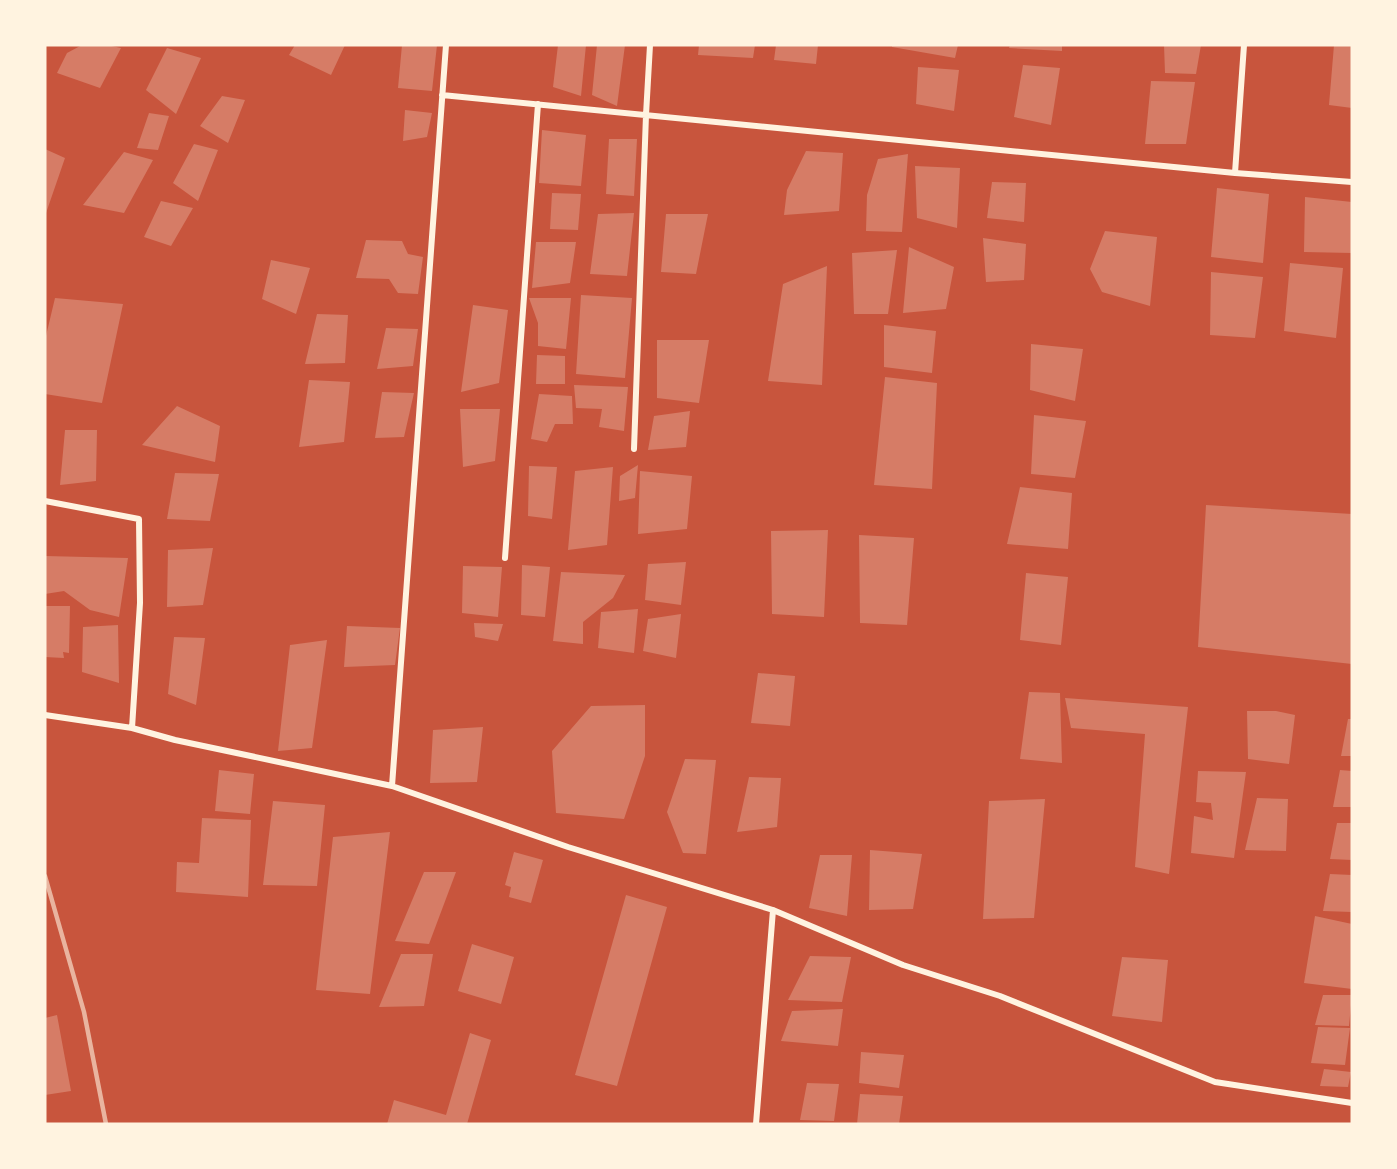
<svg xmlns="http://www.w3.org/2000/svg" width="1397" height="1169" font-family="'Noto Sans',sans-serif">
  <rect width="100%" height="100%" fill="#c8553d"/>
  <path fill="#d67c66" d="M82,45h25l14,3 -21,40 -43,-15 10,-20z
    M295,45h50l-14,30 -42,-20z
    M402,45h35l-5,46 -34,-3z
    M558,45h28l-5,51 -28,-9z
    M597,45h28l-8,61 -25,-11z
    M699,45h56l-2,13 -55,-3z
    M776,45h42l-2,19 -42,-4z
    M892,45h66l-3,13 -63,-11z
    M1010,45h52v6l-53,-3z
    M1164,45h37l-5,29 -31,-1z
    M1334,45h18v63l-23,-3z
    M167,48l34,10 -25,56 -30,-24z
    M1023,65l37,3 -9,57 -37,-8z
    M918,67l41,3 -5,41 -38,-7z
    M1151,81l44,1 -9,62h-41z
    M222,96l23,4 -17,43 -28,-17z
    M405,110l27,3 -5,24 -24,4z
    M149,113l20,3 -11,34 -21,-2z
    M542,130l44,5 -5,51 -42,-3z
    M609,139h28l-3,57 -28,-2z
    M194,144l24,6 -20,51 -25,-18z
    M45,149l20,9 -20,58z
    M806,151l37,2 -4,58 -55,4 3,-25z
    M124,152l29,8 -29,53 -41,-8z
    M908,154l-6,78 -36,-1 1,-36 11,-36z
    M915,166l45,2 -3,60 -40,-10z
    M992,182l34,1 -2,39 -37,-4z
    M1217,188l52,6 -6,69 -52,-6z
    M552,193l29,1 -3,36 -28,-1z
    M1305,197l47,5v51l-48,-1z
    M161,201l32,7 -22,38 -27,-9z
    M634,213l-7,63 -37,-2 8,-60z
    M666,214h42l-12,60 -35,-2z
    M1105,231l52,6 -7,69 -48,-14 -12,-23z
    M983,238l43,6 -2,36 -38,2z
    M366,240l36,1 6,13 15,3 -5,37 -20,-1 -9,-14 -33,-1z
    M536,242h40l-6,41 -38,5z
    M909,247l45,20 -8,42 -43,4z
    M897,250l-9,64h-34l-2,-61z
    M271,260l39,8 -14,46 -34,-15z
    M1290,263l53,5 -7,70 -52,-7z
    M827,266l-5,119 -54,-4 15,-97z
    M1211,272l52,5 -8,61 -45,-3z
    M581,295l51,3 -7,80 -49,-4z
    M55,298l68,6 -21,99 -57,-9v-54z
    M529,298h42l-5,51 -28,-3v-23z
    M473,305l35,5 -9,73 -38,9z
    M317,314l31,1 -3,48 -40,1z
    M884,325l52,6 -4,42 -48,-6z
    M386,328l32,1 -5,37 -36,3z
    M657,340h52l-10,63 -42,-5z
    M1031,344l52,5 -8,52 -45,-11z
    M537,355l28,1v28h-29z
    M885,377l52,6 -5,106 -58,-4z
    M309,380l41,2 -6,60 -45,5z
    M574,385l54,2 -4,44 -25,-4 3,-18 -26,-1z
    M382,392l32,1 -10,44 -29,1z
    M539,394l33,2 1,28h-18l-8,18 -16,-3z
    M177,406l43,20 -5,36 -73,-17z
    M460,409h40l-5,52 -32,6z
    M690,411l-4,36 -38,3 6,-34z
    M1034,415l52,6 -11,57 -44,-4z
    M65,430h32l-1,51 -36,4z
    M638,465l-3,33 -16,3 1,-25z
    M529,466l28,1 -5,52 -24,-3z
    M613,467l-6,78 -39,5 7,-79z
    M640,471l52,5 -5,53 -49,5z
    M175,473l44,1 -9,47 -43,-2z
    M1020,487l52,6 -4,56 -61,-5z
    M1206,505l146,9v150l-154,-17z
    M828,530l-4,87 -52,-3 -1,-83z
    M859,535l55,3 -7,87 -47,-2z
    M213,548l-10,57 -36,2 1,-57z
    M45,556l83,2 -9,59 -29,-7 -26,-19 -19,3z
    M686,562l-5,43 -36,-5 3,-36z
    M522,565l28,2 -5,50 -24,-2z
    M463,566l39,1 -4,50 -36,-4z
    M561,572l64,3 -12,23 -30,24v22l-30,-3z
    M1026,573l42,4 -7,68 -41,-5z
    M45,606h25l-1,47 -6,-1 1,6 -19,-1z
    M638,609l-4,44 -36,-5 3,-36z
    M681,614l-5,44 -33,-7 5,-32z
    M474,623l29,1 -5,17 -23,-4z
    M118,625l1,58 -37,-11 1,-45z
    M347,626l53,2 -5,37 -51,2z
    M174,637l31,1 -9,67 -28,-11z
    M327,640l-15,108 -34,3 12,-106z
    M758,673l37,3 -5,50 -39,-3z
    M1029,692l31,1 2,70 -42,-4z
    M1065,698l123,9 -19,167 -34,-7 10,-133 -74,-6z
    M645,705v51l-21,63 -68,-6 -4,-62 39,-45z
    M1247,711h29l19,4 -6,49 -41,-5z
    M1348,719h4v37h-11z
    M483,727l-6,55 -47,1 3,-53z
    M685,759l31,1 -10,94 -23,-1 -16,-41z
    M219,770l35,4 -4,40 -35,-3z
    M1340,770l12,1v36h-19z
    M1198,771l48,1 -12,86 -43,-5 3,-37 19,4 -2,-17 -15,-1z
    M749,777l32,1 -4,49 -40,5z
    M1257,798l31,1 -2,52 -41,-1z
    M1045,799l-11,119 -51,1 6,-118z
    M273,801l52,4 -8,81 -54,-1z
    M202,818l49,2 -3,77 -72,-5 1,-30 22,1z
    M1337,823h15v37l-22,-1z
    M390,832l-20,162 -54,-4 17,-153z
    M870,850l52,4 -9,55 -44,1z
    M514,852l29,8 -12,43 -22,-6 2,-10 -6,-2z
    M820,855h32l-5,61 -38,-8z
    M424,872h32l-27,72 -34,-3z
    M1330,874l22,1v37l-29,-1z
    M626,895l41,12 -50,179 -42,-11z
    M1315,916l37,8v65l-48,-6z
    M472,944l42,13 -13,47 -43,-13z
    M401,954h32l-9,52 -45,1z
    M810,956l41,1 -9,45 -54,-2z
    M1122,957l46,3 -6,62 -50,-6z
    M1323,995h29l-3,31 -34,-1z
    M843,1009l-5,37 -57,-5 11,-30z
    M57,1015l14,76 -26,4v-77z
    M1318,1027l32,1 -5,37 -34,-2z
    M470,1033l21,7 -24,84h-80l7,-24 52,15z
    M861,1052l43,3 -5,33 -40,-5z
    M1324,1069l27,3 -3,15 -28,-1z
    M807,1083l32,1 -5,37 -34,-1z
    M860,1094l43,2 -4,28h-42z"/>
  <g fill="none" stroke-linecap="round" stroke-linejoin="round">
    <path stroke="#fff3e0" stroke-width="6" d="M442,95l793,78 117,9
      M1235,173l9,-128
      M634,449l12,-334 4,-70
      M45,501l94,18 1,84 -8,125
      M505,558l33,-454
      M45,715l87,13 43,12 217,46 176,61 205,63 130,55 97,31 215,86 137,21
      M392,786l54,-741
      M756,1124l17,-214"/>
    <path stroke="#e9b49f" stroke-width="4.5" d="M45,876l39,136 22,112"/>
  </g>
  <rect width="1397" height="1169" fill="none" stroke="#fff3e0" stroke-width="93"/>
</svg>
